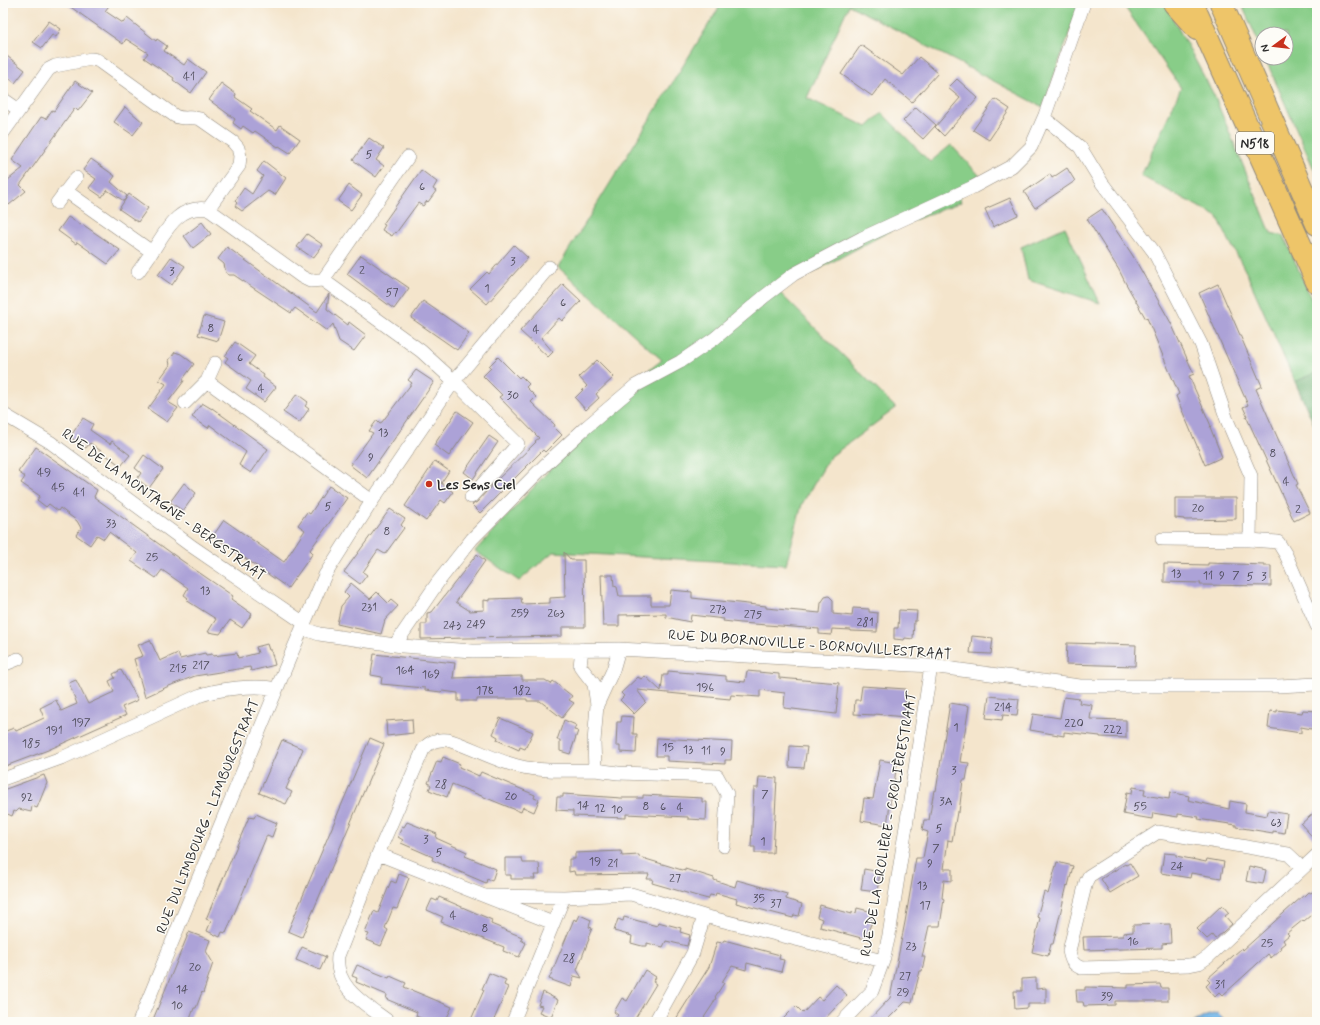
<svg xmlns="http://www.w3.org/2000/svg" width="1320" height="1025" font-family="Mynerve,sans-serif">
  <rect width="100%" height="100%" fill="#fdfcf7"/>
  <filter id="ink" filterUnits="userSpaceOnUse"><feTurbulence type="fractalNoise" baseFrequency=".025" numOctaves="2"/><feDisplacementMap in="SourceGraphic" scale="8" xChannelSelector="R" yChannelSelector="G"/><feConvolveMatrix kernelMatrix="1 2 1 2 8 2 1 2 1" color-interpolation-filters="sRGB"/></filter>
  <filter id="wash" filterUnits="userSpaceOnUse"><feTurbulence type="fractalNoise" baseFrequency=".012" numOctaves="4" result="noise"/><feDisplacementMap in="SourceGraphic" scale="16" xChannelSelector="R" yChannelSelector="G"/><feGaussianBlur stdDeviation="0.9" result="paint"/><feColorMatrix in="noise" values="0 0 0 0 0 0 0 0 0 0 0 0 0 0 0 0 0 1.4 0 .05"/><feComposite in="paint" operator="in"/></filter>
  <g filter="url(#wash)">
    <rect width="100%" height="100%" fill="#f4e5cc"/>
    <path fill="#88cd88" stroke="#5a7c5a" d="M722,3h358l-37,104 -194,-102 -42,93 60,29 15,-14 48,49 21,-17 29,31 -23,13 4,13 -60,23 -123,66 118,117 -66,49 -28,47 -16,61 -233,-13 -34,29 -44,-30 91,-99 64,-67 32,-25 -104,-93z
      M1122,3h57l-9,10 44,82 57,138 13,3 33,76v60l-22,10 -49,-110 -24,-45 -4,-10 -77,-41 40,-88z
      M1241,3h76v173l-52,-118h21v-24h-24v16z
      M1065,227l35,76 -72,-23 -7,-33z"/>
    <path fill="#6eb074" stroke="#4c6e50" d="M1317,372v59l-22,-49z"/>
    <path fill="#72b6e8" stroke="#4e708a" d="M1217,1013l9,9h-32l12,-6z"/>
    <g id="blocks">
      <path fill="#aca2d7" d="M65,3h46l-6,8 18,12 4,-5 29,23 1,-2 10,7 -3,5 20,14 4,-6 18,13 -15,21 -18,-13 1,-2 -30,-20 4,-5 -22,-14 -3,5z
        M49,21l12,8 -5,8 -4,-2 -10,13 -9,-6z
        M861,45l42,30 16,-18 19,16 -26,29 -27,-23 -13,17 -31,-22z
        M3,53l22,17 -10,13 -12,-10z
        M957,79l21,19 -34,38 -9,-9 25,-29 -12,-10z
        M75,81l17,12 -14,18 -3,-3 -55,77 6,6 -17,14 -6,-7v-14l20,-16 -11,-8 29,-43 5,2 6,-9 2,1z
        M221,83l15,11 -1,3 17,12 -2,2 27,19 3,-5 20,14 -10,14 -11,-7 -1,1 -23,-16 -2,2 -10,-7 -2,3 -8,-6 2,-4 -26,-19z
        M995,99l15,10 -21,31 -16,-10z
        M125,107l18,15 -10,13 -19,-13z
        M916,107l20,18 -13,14 -20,-18z
        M369,138l15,10 -8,12 8,6 -8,11 -23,-17z
        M91,159l24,17 -4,6 16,14 -3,5 -17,-11 -5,7 -13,-9 7,-9 -13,-9z
        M264,161l22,17 -11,17 -7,-4 -26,20 -7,-5 2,-3 -2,-2 9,-13 8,6 11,-18 -6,-5z
        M1067,168l8,13 -40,27 -11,-16 26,-18 2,4z
        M421,170l16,12 -4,7 3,2 -8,11 -1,-1 -4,5 -5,-3 -22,30 -1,-1 -3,4 -10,-6 3,-5 -2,-1z
        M349,185l13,10 -11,15 -13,-9z
        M129,194l19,14 -10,14 -19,-13z
        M1010,198l8,17 -25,12 -8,-18z
        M1102,209l31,47 38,67 23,51 -5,2 22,50 -1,1 12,30 -17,8 -29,-69 3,-2 -32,-76 -1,1 -21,-37 -6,-12 -32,-51z
        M68,217l13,8 1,-1 38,26 -12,14 -31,-22 -1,2 -18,-13z
        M202,222l9,12 -18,14 -9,-12z
        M307,234l16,11 -10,13 -16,-11z
        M514,245l14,13 -41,46 -17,-15 17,-17 2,2z
        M227,247l90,65 12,-18 -2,15 21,16 1,-3 17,13 -12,16 -15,-10 -6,-17 -6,7 -32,-23 -4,5 -57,-38h-5l-3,-2 -2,-9 -6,-5z
        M361,255l48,33 -15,21 -47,-35z
        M171,257l14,9 -13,19 -14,-10z
        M563,284l18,17 -19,20 -3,-3 -18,20 12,14 -5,5 -28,-26z
        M1218,284l44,102 -6,3 42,95 -2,1 14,28 -16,8 -48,-105h1l-4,-9 5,-2 -49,-112z
        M423,301l46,32 -12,17 -46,-32z
        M204,316l20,6 -6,19 -20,-6z
        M235,342l20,14 -6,8 15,11 -1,2 13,10 -12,15 -18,-13 5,-8 -26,-19 3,-4 -3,-2z
        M175,352l6,2 13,10 -11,15 1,2 -16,21 10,6 -11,14 -19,-13 18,-25 -7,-4 11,-15 -1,-5z
        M498,357l21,21 2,-2 8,8 -3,3 10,10 -5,5 24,23 -1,2 8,8 -17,17 -2,-2 -63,63 -8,-8 5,-3 18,-20 41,-40 -1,-1 4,-3 -40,-41 3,-2 -19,-19 8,-8 -2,-2z
        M597,360l17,17 -18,17 3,4 -13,12 -11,-12 12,-12 -8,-9z
        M416,370l18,12 -67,96 -17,-13 23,-32 -4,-2 8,-11 3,3 2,-1 30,-39 -4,-3z
        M297,394l11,8 -3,4 4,3 -10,14 -16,-11z
        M202,403l10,6v-1l56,41 -17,24 -12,-8 7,-13 -36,-27 -2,3 -16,-11z
        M457,411l16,11 -24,34 -15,-11z
        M83,418l10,6 -3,6 20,14 2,-3 18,14 -9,11 -31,-23 -4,5 -16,-11z
        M489,436l9,6 -25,37 -9,-7z
        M36,447l61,43 -3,7 87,63 52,36 -2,3 21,15 -10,14 -12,-8 -10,14 -12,-2 8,-13 -30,-19 2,-2 -4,-3 4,-7 -26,-18 -6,8 -25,-17 6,-8 -28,-21 -5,7 -7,-4 -7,10 -14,-10 5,-7 -4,-7 -17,-13 -2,3 -9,-7 -3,3 -9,-7 3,-4 -19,-13 4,-6 -7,-5z
        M144,455l19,14 -14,19 -12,-9 4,-6 -6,-5z
        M435,461l14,10 -8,12 12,9 -8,11 -4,-3 -15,21 -21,-15z
        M184,483l12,10 -13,18 -13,-9z
        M329,486l18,12 -37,52 3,3 -25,35 -75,-52 11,-16 60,42 21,-32 -7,-5 9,-13 3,2z
        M1175,498h61v21l-52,1v-1l-9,-1z
        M390,509l15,10 -4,6 3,3 -19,26 -7,-4 -15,22 4,3 -7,9 -16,-12z
        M564,552l7,8h13l1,67h-23v9l-141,3v-15h6v-11l5,-1 45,-58 8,7 -29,41 14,9 14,-1v-10l6,1v-2l31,-1 1,6 28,-1v-5l15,-1z
        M1208,563l56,2v1h7v20l-71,-1 1,-2 -37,-1v-18l44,1z
        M601,575h12l1,11 3,1 2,9h32v9h18l2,-15 21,2v6l74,8v2l54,5 1,-10 4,-6 4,-1 4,4v14l19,2 1,-8 16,1v3l9,1 -1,19 -26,-1v-1l-19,-1 -1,6 -12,-1v-5l-78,-6 -18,-2 1,-2 -33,-4 -1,7 -24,-5v-3l-47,1v11h-16z
        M351,583l19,16 7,-7 11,11 3,-3 7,6 -13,14 -4,14 -44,-10 4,-18 8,-9 -5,-5z
        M899,610l18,1 -1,10h-2l-1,18 -8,-1 -1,2 -10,-1v-11h4z
        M972,636l21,2 -2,16 -21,-1z
        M150,640l10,21 18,-8 2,6 25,-6 1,2 6,-1 1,2 24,-3 1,5 20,-5 -2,-6 11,-3 2,6h2l4,15 -24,6 -1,-4 -55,9 -26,10 -24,11 -11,-38 9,-3 -5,-11z
        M1067,643l69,2 -1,21 -69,-2z
        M374,654l81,9 -2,15 69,-2v4h23l6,4 2,-3 19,15 -3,4 5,3 -12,15 -22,-17h-13v-2h-50v2h-19v-8l-16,-2 -1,1 -16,-2v-2l-44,-4 1,-7 -11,-2z
        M121,670l17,30 -16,7 4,8 -78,35 -45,17v-35l11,-4 2,3 28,-13 -4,-10 16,-8 5,11 16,-7 -8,-21 7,-3 12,24 26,-12 -5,-11 6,-3 -2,-4z
        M668,671l58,5v4l19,2 2,-11 32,3v4l60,5 -3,31 -52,-6 1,-15 -25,-3v7l-29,-2 -1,4 -93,-9 9,12 -12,12 -14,-14 4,-4 -3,-3 17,-16 3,2 4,-3 16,15 2,-16h5z
        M862,686l44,3 -2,28 -29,-3v1l-21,-1 1,-14h5z
        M989,696l30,3 -2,17 -14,-1 -1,5 -16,-2z
        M1064,697l16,2 -1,4 13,2 -2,14 36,1v18l-26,-1v-1l-36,-4v4l-34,-6 3,-16 27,4z
        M950,703l19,3 -9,56 9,1 -3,17h-3l-4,32h-2l-5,29 -4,-1 -4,29h8v12l-8,-1 -2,18 2,1 -4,27h-11l-7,31h3l-3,14h-2l-8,32 -7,-1 -20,20h-18l23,-24 15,-76 11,-64h7l5,-26 -6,-2 2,-10h5l5,-30 2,1z
        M1277,710l25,3 1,-3 14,1v19l-16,-3v6l-33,-5 2,-17 7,1z
        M622,716l12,1 -1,17h4l-1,19 -16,-1v-6h-4l1,-24h4z
        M500,718l33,14 -8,17 -5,-2 -1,3 -22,-10 1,-3 -5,-3z
        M412,719l1,14 -26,3 -1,-15z
        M564,720l12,5 -2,5 4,1 -8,23 -10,-3v-11h-3z
        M370,738l14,6 -82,193 -14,-6z
        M657,738l75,4 -1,18h-6v4l-58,-3v-5h-11z
        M282,740l21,9 -17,40 6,3 -6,12 -27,-11z
        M790,746l17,1 -3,21 -15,-1z
        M443,757l17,7 -1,3 20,9 2,-4 54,23 -1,3 5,2 -5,12 -11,-5 -2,5 -69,-28 -5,13 -18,-7 2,-5 -3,-2 9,-22 4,1z
        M880,760l17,3 -4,27h-3v14l-3,21 -26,-4 3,-23 9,1z
        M44,775l3,8 -10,25 -5,-2 -1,6 -12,-3 -3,3 -2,-1 -2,5 -9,-4v-22z
        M759,777l18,1 -4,75h-18v-6h-4l3,-59h4z
        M1133,787l12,2 -1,6 25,4 1,-7 19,4 -1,4 41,9 1,-8 16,3 -1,8 22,4 1,-5 19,3 -3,19 -11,-2v2l-37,-6v-2l-38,-6 1,-2 -21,-3v3l-25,-4 -1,6 -29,-5 4,-22 5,1z
        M563,794l58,4h22v-3l59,3v4h5l-1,18 -18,-1v-2l-62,-3v4l-53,-2v-5l-17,-1 1,-13h6z
        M1317,810v32l-16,-18z
        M256,814l21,9 -5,14 -5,-2 -41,98 -4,-1 -2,5 -13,-6 4,-10 -5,-2 43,-102 5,1z
        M407,822l30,12 -1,4 31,14 -2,4 31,13 -4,12 -5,-2 -1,4 -54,-23 1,-3 -32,-14 2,-3 -5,-3 4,-11 2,1z
        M621,851l1,5 17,-1v2l30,9 16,5v-2l29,9v2l21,7 2,-7 50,14 -1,5 16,5 -3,12 -5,-1 -1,3 -23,-6 -34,-9 1,-4 -21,-6 -1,3 -5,-1 -2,4 -11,-3 -45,-13 1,-4h-6l2,-5 -74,1 -1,-4 -5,1v-13h6v-6z
        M1164,853l12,1v2l30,6 1,-3 17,3 -3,16 -30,-5 -1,5 -29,-5z
        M505,858h17l1,5h16l1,12h-6l1,4h-24v-4h-6z
        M1057,862l16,4 -5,20 -1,-1 -14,59h-2l-3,12 -16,-4 8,-34 -3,-1 7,-25 4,2z
        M1130,863l8,13 -28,17 -9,-14 24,-15 1,1z
        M1249,866l17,4 -3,14 -17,-3z
        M864,869l16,3 -3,20 -16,-2z
        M399,874l10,4 -12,31 -4,-1 -8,20 3,2 -7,16 -15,-6 3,-6 -4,-1 9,-22 4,2 13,-32 5,2z
        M1317,888v22l-13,11 -1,-1 -16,13 2,2 -6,5 2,3 -5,4 1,2 -10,9 -3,-4 -45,41 -3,-3 -5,5 -9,-11 4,-4 -3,-3 35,-31 1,2 61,-55 1,1 4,-4 2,1z
        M439,897l53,23 -1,4 31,13 -1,3 5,3 -7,14 -16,-6 1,-4 -63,-25 2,-5 -16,-7 5,-11 5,2z
        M820,905l32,9v-2l4,1 1,-5 16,4 -2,6 2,1 -8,20 -45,-12 2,-8 -5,-2z
        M1222,905l7,8 -4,3 7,8 -17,15 -3,-4 -5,4 -10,-10z
        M580,915l11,5 -2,7 3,1 -4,10 1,1 -12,31 5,8 -8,-2 -3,11 -22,-8 25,-60 3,2z
        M624,917l33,9 1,-4 23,6 -1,4 10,3 -3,11 -21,-5 -3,6 -16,-4v3h-5l-11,-3 1,-7 -18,-5 4,-12 5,2z
        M1170,924l1,19 -9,1v4l-78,2 -1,-13 40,-1v-3l10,-1v-7z
        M189,932l21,8 -4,11 7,12 -10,30 -1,-1 -6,16h-2l-5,14h-37z
        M724,940l56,15 -1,4 5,1 -3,12 -34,-9 -1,7 -14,-4 -10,16 2,1 -9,14 1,1 -3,6 -12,18h-27l35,-55 8,-25 5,1z
        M302,947l24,10 -6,13 -24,-10z
        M357,965l32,13 1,-2 16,7 -2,4 48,20 -7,15h-15l-14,-6 1,-4 -31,-13 1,-4 -31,-13 1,-4 -5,-2z
        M645,970l11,7 -3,5 3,2 -23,38h-20l5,-7 -4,-3 8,-14 5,3z
        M489,973l17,7 -2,5 4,2 -15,35h-23l14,-32 -2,-1z
        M1036,978v11l10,-1v16h-18v4l-13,1 -1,-18h8v-12z
        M1160,984l1,4h7v13h-53v4l-31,1 -1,-4h-6l-1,-12h9v-3l43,1v-3z
        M836,985l11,10 -25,27h-42l16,-16 7,7 15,-16 4,3z
        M543,992l15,8 -7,17 -12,-5 3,-6 -4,-1z"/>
    </g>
  </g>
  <g filter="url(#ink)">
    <use href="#blocks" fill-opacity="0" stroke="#90887c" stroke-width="1"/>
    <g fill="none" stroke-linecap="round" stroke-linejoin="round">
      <g stroke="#90887c" stroke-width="14">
        <path id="street" d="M3,99l16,11
          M1044,118l36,29 22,36 52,69 47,92 26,76 24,56 -1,64
          M3,133l46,-64 6,-3 36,-7 6,1 3,2 75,54c8,4 16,0 25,3l33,23 5,6 2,8 -1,10 -31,43 94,68 8,4 13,-1 98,71 33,30 64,63 -47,53
          M66,191l10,-13
          M57,203l9,-12 86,61c14,-21 26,-48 56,-43
          M138,272l14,-20
          M323,280l85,-123
          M207,381l8,-18
          M185,403l22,-22 165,120
          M3,414l47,28 140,103 114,78
          M1162,539l88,1 28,2 8,13 31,71
          M302,628l17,6 83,12 71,5 146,-2 312,17 149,20h198l39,-2
          M395,645l43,-63 34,-43 73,-74 39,-36 51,-43 45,-24 34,-23 51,-43 29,-22 68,-36 111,-51 39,-21 19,-19 14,-32 39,-112
          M582,649l-2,17 14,18 3,21 16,-35 6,-21
          M3,665l15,-6
          M595,770l23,3 99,3 10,18 -3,52
          M3,779l61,-22 134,-61c20,-7 58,-12 78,-7
          M378,854l175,69
          M1303,868l-15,-14 -130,-22 -69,44 -3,6 -17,69c2,9 3,13 12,17l108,-3 10,-2 9,-6 95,-89 14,-13
          M486,896l78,1 67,-3 73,22 179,45
          M139,1022l153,-370 33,-77 47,-74 82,-120 95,-114
          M389,1022c-22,-17 -55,-34 -51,-66l40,-102 45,-104c6,-9 15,-11 25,-10 24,7 45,20 70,26 24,6 52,4 77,4l-1,-28 3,-37
          M513,1022l51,-125
          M655,1022l38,-69 11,-37
          M842,1022l30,-31 11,-30 6,-26 42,-269"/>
      </g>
      <g stroke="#90887c" stroke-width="24">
        <path id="highway" d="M1174,3l23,26
          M1192,3l125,279
          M1221,3l96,221"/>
      </g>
      <use href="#street" stroke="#fff" stroke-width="13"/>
      <use href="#highway" stroke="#eec569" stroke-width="22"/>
    </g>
  </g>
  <circle fill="#c8321e" stroke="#fdfcf7" stroke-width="1.5" cx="429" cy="484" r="4"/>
  <g text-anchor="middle" stroke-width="3" stroke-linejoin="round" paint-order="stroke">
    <g font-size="12" fill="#4b4956">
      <text x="189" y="80">41</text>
      <text x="369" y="158">5</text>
      <text x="422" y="190">6</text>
      <text x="513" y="265">3</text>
      <text x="362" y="274">2</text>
      <text x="172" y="275">3</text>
      <text x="487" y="292">1</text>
      <text x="392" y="296">57</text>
      <text x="563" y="306">6</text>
      <text x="211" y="332">8</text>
      <text x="536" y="333">4</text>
      <text x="240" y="361">6</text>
      <text x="261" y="392">4</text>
      <text x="513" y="399">30</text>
      <text x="383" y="436">13</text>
      <text x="1273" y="457">8</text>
      <text x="371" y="461">9</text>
      <text x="44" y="476">49</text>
      <text x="1286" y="485">4</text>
      <text x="58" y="491">45</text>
      <text x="79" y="496">41</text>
      <text x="328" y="510">5</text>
      <text x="1198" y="512">20</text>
      <text x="1298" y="513">2</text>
      <text x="111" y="527">33</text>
      <text x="387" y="535">8</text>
      <text x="152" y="561">25</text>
      <text x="1176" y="577">13</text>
      <text x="1208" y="579">11</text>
      <text x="1222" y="579">9</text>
      <text x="1236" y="579">7</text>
      <text x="1250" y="580">5</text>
      <text x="1264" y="580">3</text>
      <text x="205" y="594">13</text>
      <text x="369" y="611">231</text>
      <text x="718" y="613">273</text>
      <text x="520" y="617">259</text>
      <text x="556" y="617">263</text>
      <text x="753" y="618">275</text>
      <text x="865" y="626">281</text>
      <text x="476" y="628">249</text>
      <text x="452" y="629">243</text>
      <text x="201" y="669">217</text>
      <text x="178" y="672">215</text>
      <text x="405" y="674">164</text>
      <text x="431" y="678">169</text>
      <text x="705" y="691">196</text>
      <text x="485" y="694">178</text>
      <text x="522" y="694">182</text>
      <text x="1003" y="711">214</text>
      <text x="81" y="726">197</text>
      <text x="1074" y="727">220</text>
      <text x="956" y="731">1</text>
      <text x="1113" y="733">222</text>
      <text x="54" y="734">191</text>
      <text x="31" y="747">185</text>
      <text x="668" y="751">15</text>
      <text x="688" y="753">13</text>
      <text x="706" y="754">11</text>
      <text x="723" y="755">9</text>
      <text x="954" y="774">3</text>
      <text x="441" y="788">28</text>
      <text x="765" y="798">7</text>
      <text x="511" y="800">20</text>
      <text x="27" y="801">92</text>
      <text x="946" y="805">3A</text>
      <text x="583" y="809">14</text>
      <text x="646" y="810">8</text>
      <text x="663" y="810">6</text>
      <text x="1140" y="810">55</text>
      <text x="680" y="811">4</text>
      <text x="600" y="812">12</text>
      <text x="617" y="813">10</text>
      <text x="1276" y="826">63</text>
      <text x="939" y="832">5</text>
      <text x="426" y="843">3</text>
      <text x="763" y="845">1</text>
      <text x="936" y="852">7</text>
      <text x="439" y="856">5</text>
      <text x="595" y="865">19</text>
      <text x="613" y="867">21</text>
      <text x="930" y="867">9</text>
      <text x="1177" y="870">24</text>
      <text x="675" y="882">27</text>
      <text x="922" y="889">13</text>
      <text x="759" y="902">35</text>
      <text x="776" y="907">37</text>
      <text x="925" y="909">17</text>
      <text x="453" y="919">4</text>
      <text x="485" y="932">8</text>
      <text x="1133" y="945">16</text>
      <text x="1267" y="947">25</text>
      <text x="911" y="950">23</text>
      <text x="569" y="962">28</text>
      <text x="195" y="971">20</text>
      <text x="905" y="980">27</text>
      <text x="1220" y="988">31</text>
      <text x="182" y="993">14</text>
      <text x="903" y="996">29</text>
      <text x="1107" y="1000">39</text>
      <text x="177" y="1009">10</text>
    </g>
    <rect fill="#fdfcf7" stroke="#6a6a68" stroke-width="1" x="1236" y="132" width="38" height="22" rx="3"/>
    <g font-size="13" font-weight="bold" fill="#2b2b2b">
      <text x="1255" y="148">N518</text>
    </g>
    <g font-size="14" font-weight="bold" fill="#2b2b2b" stroke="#fdfcf7" text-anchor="start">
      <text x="437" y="489">Les Sens Ciel</text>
    </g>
    <g font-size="14" fill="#2b2b2b" stroke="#fdfcf7">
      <text transform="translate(164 504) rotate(36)" y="5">RUE DE LA MONTAGNE - BERGSTRAAT</text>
      <text transform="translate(810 644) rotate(4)" y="5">RUE DU BORNOVILLE - BORNOVILLESTRAAT</text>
      <text transform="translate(207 816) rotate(-68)" y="5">RUE DU LIMBOURG - LIMBURGSTRAAT</text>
      <text transform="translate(888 824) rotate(-80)" y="5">RUE DE LA CROLIÈRE - CROLIÈRESTRAAT</text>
    </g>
  </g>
  <rect width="1320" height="1025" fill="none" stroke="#fdfcf7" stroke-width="16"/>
  <g transform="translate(1274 46) rotate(255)"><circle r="19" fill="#fdfcf7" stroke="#a9a8a5"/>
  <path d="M0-3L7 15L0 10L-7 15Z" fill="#c8321e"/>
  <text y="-6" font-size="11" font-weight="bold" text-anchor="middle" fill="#2b2b2b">N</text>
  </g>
</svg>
